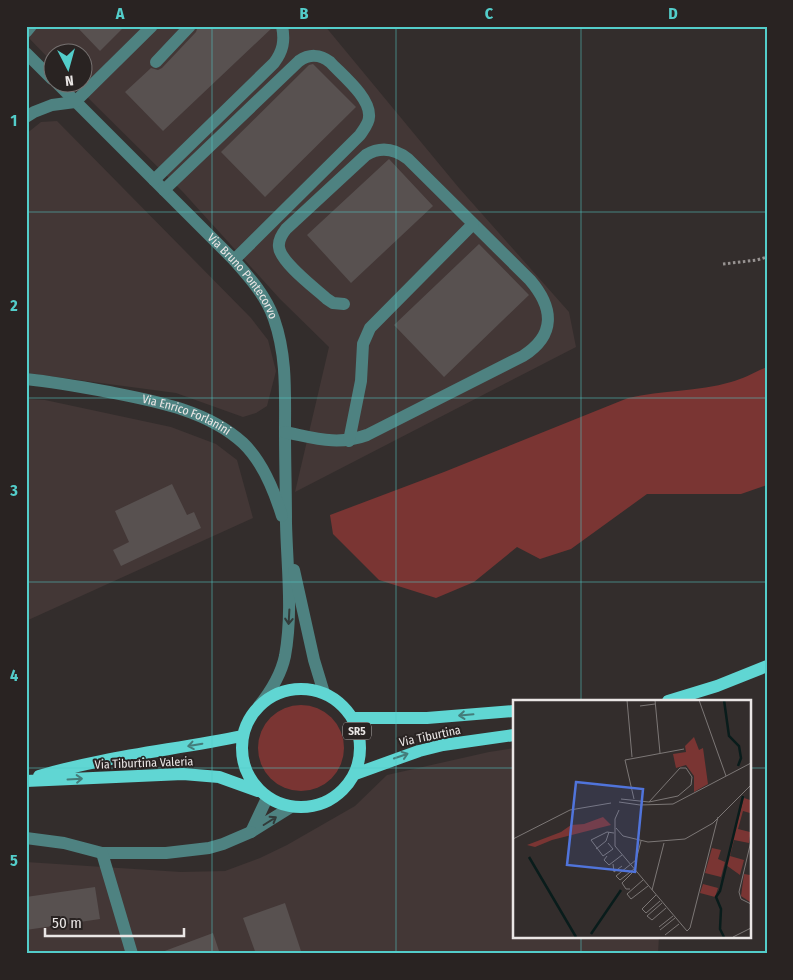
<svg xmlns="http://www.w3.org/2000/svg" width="793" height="980" font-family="'Fira Sans Condensed',sans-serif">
  <rect width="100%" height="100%" fill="#332d2c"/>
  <path fill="#433736" d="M26,26h299l134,162 110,124 7,35 -281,145 34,-145 -49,-48 -98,-108 -109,-108 9,-1v-30h-30v10l-26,-27z
    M57,121l194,197 17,22 8,31 -9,35 -11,7 -13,4 -67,-24 -150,-20v-239l15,-12z
    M26,399l19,1 126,27 45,17 21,16 16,58 -227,103z
    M514,748v188h145l-1,18h-632v-92l155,10 44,-1 35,-13 27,-13 68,-39 32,-31 102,-23z"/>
  <path fill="#7a3533" d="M767,367v118l-26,9h-94l-76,55 -31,10 -23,-12 -43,35 -38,16 -57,-18 -46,-46 -3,-19 114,-43 184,-74c34,-8 70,-6 103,-16 12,-3 24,-10 36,-15z
    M258 748a43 43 0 1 1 86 0a43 43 0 1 1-86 0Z"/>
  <path fill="#585150" d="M76,26h49l-25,25z
    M198,26h76l-111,105 -38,-39 26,-24 7,2 4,-2 34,-36z
    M313,64l43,43 -91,90 -44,-45 88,-87z
    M389,159l44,47 -82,77 -44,-48z
    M479,244l50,51 -85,82 -50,-52z
    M172,484l15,31 7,-3 7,16 -80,38 -8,-16 16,-8 -14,-31z
    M95,887l5,32 -74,11v-33z
    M285,903l17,51h-46l-13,-36z
    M213,933l7,21h-58v-2z"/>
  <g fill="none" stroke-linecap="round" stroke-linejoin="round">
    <path stroke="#979291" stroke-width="3" stroke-dasharray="2.5 2.5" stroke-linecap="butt" d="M723,264l34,-4 10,-3"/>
    <g stroke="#4e8281" stroke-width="12">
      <path d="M26,32l5,-6"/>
      <path d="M26,53l26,26"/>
      <path d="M156,62l34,-36"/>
      <path id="s1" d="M56,82l178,178c16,18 32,36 40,59 13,37 11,74 11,113 0,30 1,61 1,91 1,44 7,89 -1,133 -4,19 -14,35 -26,50"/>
      <path d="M26,117l8,-5 18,-7 23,-3 77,-76"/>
      <path d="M154,180l120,-117c9,-12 11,-22 8,-37"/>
      <path d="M164,190l135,-129c10,-7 21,-7 31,1 12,13 41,36 39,55 0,6 -5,12 -9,18l-126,125"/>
      <path id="s2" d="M26,379c28,3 56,8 83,13 46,9 98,18 134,51 20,19 31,47 39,73"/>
      <path d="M285,432c30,6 52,14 82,3l156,-79c33,-21 31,-48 7,-76l-122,-121c-13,-10 -27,-13 -42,-4l-80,74c-4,5 -8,11 -7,18 1,15 37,42 48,52l6,4 11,1"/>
      <path d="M349,441l12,-60 2,-37 7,-16 103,-104"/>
      <path d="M294,570l20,90 10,33"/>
      <path d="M267,798l-16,34 40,-25"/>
      <path d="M26,838l38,5 38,10h64l43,-5 14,-4 28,-12"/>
      <path d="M102,853l30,101"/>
    </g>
    <path stroke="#60d6d3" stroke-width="12" d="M242 748a59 59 0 1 1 118 0a59 59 0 1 1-118 0Z
      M668,701l49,-15 50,-20
      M352,718h75l87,-7
      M355,774l64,-23 24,-6 71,-10
      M39,776c67,-20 136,-26 203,-40
      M26,781l157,-7 36,3 39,14"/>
  </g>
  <defs><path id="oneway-shaft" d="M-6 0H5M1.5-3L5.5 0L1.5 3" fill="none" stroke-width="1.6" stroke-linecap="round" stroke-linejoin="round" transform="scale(1.25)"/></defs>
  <g stroke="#323b3a">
    <use href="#oneway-shaft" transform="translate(289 617) rotate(93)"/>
    <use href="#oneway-shaft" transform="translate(270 821) rotate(-32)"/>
  </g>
  <g stroke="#447c7a">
    <use href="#oneway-shaft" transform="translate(466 715) rotate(175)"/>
    <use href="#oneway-shaft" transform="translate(195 745) rotate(170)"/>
    <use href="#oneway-shaft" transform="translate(401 756) rotate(-19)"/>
    <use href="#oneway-shaft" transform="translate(75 779) rotate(-3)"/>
  </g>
  <path fill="none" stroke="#53cdca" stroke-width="1" stroke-opacity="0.55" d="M212,26v928M396,26v928M581,26v675M26,212h741M26,398h741M26,582h741M26,768h488M749,768h18M581,936v18"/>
  <g text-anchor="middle" stroke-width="4" stroke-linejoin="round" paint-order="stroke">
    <rect fill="#292322" stroke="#b0acaa" stroke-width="1" x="343" y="722.5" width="28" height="17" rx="4"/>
    <g font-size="11" font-weight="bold" fill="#eae6e5">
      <text x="357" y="735">SR5</text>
    </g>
    <g font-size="12" fill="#eae6e5" stroke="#292322">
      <text dy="4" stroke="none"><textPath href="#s1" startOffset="270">Via Bruno Pontecorvo</textPath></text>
      <text dy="4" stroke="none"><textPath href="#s2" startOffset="165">Via Enrico Forlanini</textPath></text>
      <text transform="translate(430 736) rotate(-12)" y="4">Via Tiburtina</text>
      <text transform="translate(144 763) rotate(-2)" y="4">Via Tiburtina Valeria</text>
    </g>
  </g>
  <g transform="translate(513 700)">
    <rect width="238" height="238" fill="#332d2c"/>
    <path d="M181,37l5,13 4,-2 5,36 -14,8v-16l-8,-11 -10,3 -3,-14 13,-2 -1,-6zM233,90l-2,8 6,2v13l-7,-2 -5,18 12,3v4l-1,7 -15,-3 -4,16 14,4 -4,15 -14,-10zM90,117l8,8 -59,15 -17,7 -8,-2 34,-13 10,-7 13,-1zM199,148l9,2 -3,9 7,3 -4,15 -16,-4zM231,174l6,1v27l-9,-6zM190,184l15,4 -3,9 -15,-4z" fill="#7a3533"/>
    <path fill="none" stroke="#091c1b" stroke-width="2.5" d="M211,0l5,36 10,10 2,12 -3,8M16,157l47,80M78,234l30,-44M211,237l-4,-8 1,-20 -5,-12 4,-6 23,-95"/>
    <path fill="none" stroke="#7c7776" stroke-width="1" d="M114,0l5,57M142,0l5,53M186,0l27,76M127,6l15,-2M108,99l28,3 29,-6 13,-11 1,-8 -6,-9h-6l-31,34M121,99l-9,-39 59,-11M106,102l21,3 33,-1 78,-41M106,110l-4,9v27l72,85 3,-3 28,-111M103,128l7,8 25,6 37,-3 28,-16 38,-38M0,139l57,-29 41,-7M238,141l-12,51 2,7 10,5M95,143l5,6 -10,7 -12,-16 16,-8 7,1M83,149l10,-8 3,-9M94,156l-3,4 5,5 13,-10M100,164l1,8 8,-6M121,169l-14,11 -4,-4 20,-16 5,-19M130,180l-16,14 4,5 17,-13M117,189h-4l-4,-6 10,-10M139,190l12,-47M143,195l-14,14 4,4 14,-12M149,203l-15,13 5,4 14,-12M146,227l14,-11M147,230l15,-12M152,235l14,-11M220,237l18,-9"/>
    <path fill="#5074db" fill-opacity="0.15" stroke="#5074db" stroke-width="2.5" d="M63,82l67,7 -8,83 -68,-7z"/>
    <rect width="238" height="238" fill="none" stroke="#eae6e5" stroke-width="2.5"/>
  </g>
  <rect width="793" height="980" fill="none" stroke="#292322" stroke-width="55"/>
  <g transform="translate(68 68) rotate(174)"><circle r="24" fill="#292322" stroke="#767170"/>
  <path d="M0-4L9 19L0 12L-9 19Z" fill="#53cdca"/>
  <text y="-8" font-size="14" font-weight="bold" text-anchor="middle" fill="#eae6e5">N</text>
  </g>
  <path d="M45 928v8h139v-8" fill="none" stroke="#eae6e5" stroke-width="2.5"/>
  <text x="52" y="928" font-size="15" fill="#eae6e5" stroke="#292322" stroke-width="4" paint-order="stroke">50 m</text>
  <rect x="28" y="28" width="738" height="924" fill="none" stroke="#53cdca" stroke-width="2"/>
  <g font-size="16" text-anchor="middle" font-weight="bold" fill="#53cdca">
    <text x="120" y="19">A</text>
    <text x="304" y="19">B</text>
    <text x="489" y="19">C</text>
    <text x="673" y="19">D</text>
    <text x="14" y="126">1</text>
    <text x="14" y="311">2</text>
    <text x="14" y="496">3</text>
    <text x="14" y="681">4</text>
    <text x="14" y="866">5</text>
  </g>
</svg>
